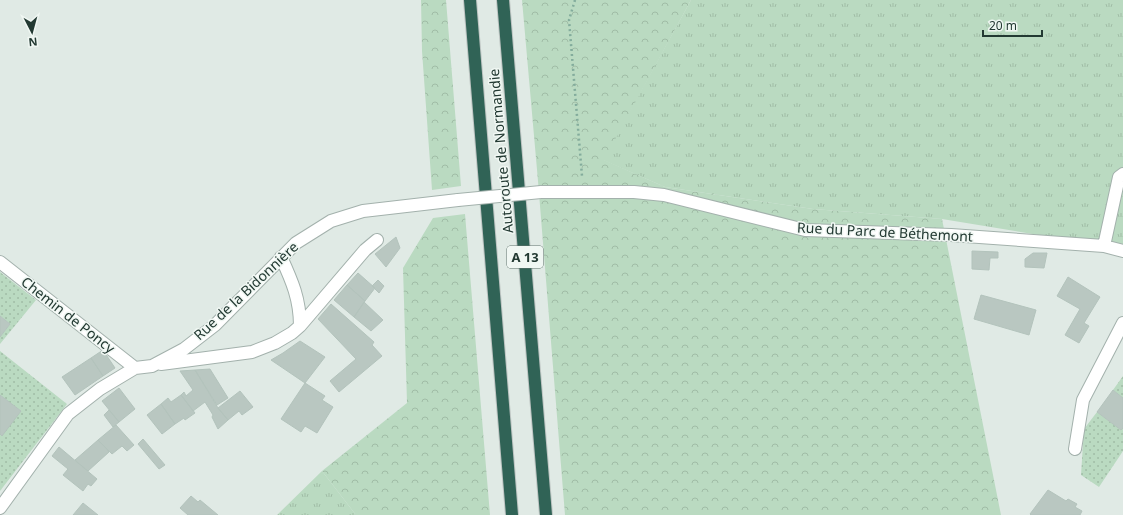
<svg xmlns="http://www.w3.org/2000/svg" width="1123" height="515" font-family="'Noto Sans',sans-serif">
  <defs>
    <pattern id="grass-tufts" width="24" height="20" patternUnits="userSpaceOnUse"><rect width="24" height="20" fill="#badac1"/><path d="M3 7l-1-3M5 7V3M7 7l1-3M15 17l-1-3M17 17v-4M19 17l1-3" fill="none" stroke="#a0bca6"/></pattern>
    <pattern id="forest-crowns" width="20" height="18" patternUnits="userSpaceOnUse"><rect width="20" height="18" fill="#badac1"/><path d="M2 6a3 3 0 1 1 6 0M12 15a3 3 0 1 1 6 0" fill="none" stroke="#a0bca6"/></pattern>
    <pattern id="garden-dots" width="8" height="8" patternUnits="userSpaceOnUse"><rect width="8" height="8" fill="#badac1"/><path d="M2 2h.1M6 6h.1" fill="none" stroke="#a0bca6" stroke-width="1.8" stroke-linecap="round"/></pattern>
  </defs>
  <rect width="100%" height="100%" fill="#e0eae5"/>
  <path fill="url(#grass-tufts)" d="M691,0h432v249l-181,-30 -129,-10 -148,-22 -62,-27z
    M322,471l34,44h-79z"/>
  <path fill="url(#forest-crowns)" d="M421,0h25l15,186 -29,4 -10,-139z
    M522,0h169l-87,160 61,27 148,22 129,10 59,296h-436l-27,-334z
    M465,214l25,301h-134l-34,-44 85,-68 -4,-135 30,-50z"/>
  <path fill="url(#garden-dots)" d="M0,272l36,28 -36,44v-7l10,-13 -10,-8z
    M0,351l67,53 -67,87v-57l2,1 19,-24 -21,-16z
    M1123,376v22l-10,-8z
    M1097,412l24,18 2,-2v23l-24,36 -18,-12 3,-46z"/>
  <path fill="#b9c7c1" stroke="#b3c3bc" d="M396,237l4,11 -14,19 -11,-13z
    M972,251l26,1v6h-8l-1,12 -17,-1z
    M1033,253h14l-3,15 -19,-1v-8z
    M358,273l17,15 -10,13 -18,-16z
    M1068,277l32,20 -16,26 5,3 -10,17 -14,-8 15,-26 -23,-13z
    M378,280l6,6 -5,7 -7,-7z
    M347,285l18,16 -11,16 -20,-17z
    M981,295l55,15 -7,25 -55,-16z
    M364,302l19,18 -12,11 -17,-14z
    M331,304l43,38 -2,3 10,11 -43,36 -9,-11 26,-22 -38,-40z
    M0,316l10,8 -10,13z
    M300,341l25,16 -20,26 -34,-23 12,-7z
    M103,350l12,18 -12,8 -12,-18z
    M91,358l12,18 -28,19 -13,-18z
    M210,369l18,29 -11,7 -22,-35z
    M195,370l23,38 10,12 -10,9 -6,-12 1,-2 -8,-13 -12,9 -12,-16 3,-3 2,4 7,-6 -13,-19z
    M305,383l20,13 -3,4 11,7 -16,26 -12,-7 -4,6 -20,-13z
    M119,388l16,21 -16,13 -17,-21z
    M1113,390l10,8v30l-2,2 -24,-18z
    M240,391l13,16 -11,8 -3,-4 -11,9 -10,-12z
    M0,395l21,16 -19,25 -2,-2z
    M181,395l14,18 -10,7 -1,-2 -9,6 -14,-20 7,-6 3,4z
    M161,404l14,20 -13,10 -15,-19z
    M109,410l10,12 -6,5 -9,-12z
    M116,425l18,20 -7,6 -5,-5 -10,8 -14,-14z
    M143,439l22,26 -6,4 -21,-25z
    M98,440l11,12 -21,19 -13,-11z
    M59,447l38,32 -6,7 -3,-2 -5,7 -20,-16 5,-6 -16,-13z
    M1048,490l18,11 2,-2 9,5 -2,3 7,4 -2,4h-49l-1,-1z
    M191,496l7,6 2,-2 18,15h-30l-8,-7z
    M83,503l15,12h-25z"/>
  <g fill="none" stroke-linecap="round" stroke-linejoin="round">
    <g stroke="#a3b1ac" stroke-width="14">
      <path id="minor" d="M541,192h93l30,3 141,35 146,5 153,11 19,5
        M1104,246l15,-69 4,-3
        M281,257c11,24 19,42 19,69
        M0,262l135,106
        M161,364l91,-12 23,-9 17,-10 8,-7 65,-76 12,-10
        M1075,449l8,-49 40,-77
        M0,508l68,-94 32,-25 35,-21 17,-2 32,-17 31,-24 81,-82 35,-22 32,-10 95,-11"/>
    </g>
    <g stroke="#bdc4c2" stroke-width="14">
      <path id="highway" d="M470,0l42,515
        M503,0l43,515"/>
    </g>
    <path stroke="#83ac9c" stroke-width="2.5" stroke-dasharray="2 3" stroke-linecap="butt" d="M575,0l-6,20 13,156"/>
    <use href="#minor" stroke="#fff" stroke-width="12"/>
    <use href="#highway" stroke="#306356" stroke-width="12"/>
    <g stroke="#a3b1ac" stroke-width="14" stroke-linecap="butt">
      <path id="minor-bridge" d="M458,200l83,-8"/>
    </g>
    <use href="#minor-bridge" stroke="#fff" stroke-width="12"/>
  </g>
  <g text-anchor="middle" stroke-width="3" stroke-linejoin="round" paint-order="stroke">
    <rect fill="#f0f7f3" stroke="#60726c" stroke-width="1" x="507" y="246" width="36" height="22" rx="3"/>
    <g font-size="13" font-weight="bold" fill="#223932">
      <text x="525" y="262">A 13</text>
    </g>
    <g font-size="14" fill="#223932" stroke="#f0f7f3">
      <text transform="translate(501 151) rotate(-95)" y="5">Autoroute de Normandie</text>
      <text transform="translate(885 232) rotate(3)" y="5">Rue du Parc de Béthemont</text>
      <text transform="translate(246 291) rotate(-43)" y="5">Rue de la Bidonnière</text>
      <text transform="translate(68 315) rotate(38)" y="5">Chemin de Poncy</text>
    </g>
  </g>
  <g transform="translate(32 32) rotate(174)" stroke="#f0f7f3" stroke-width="3" paint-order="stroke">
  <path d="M0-3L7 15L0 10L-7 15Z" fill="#223932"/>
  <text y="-6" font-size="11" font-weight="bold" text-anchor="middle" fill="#223932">N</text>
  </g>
  <path d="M983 30v6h59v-6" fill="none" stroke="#223932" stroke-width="2"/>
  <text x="989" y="30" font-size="12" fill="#223932" stroke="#f0f7f3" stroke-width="3" paint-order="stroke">20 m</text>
</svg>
